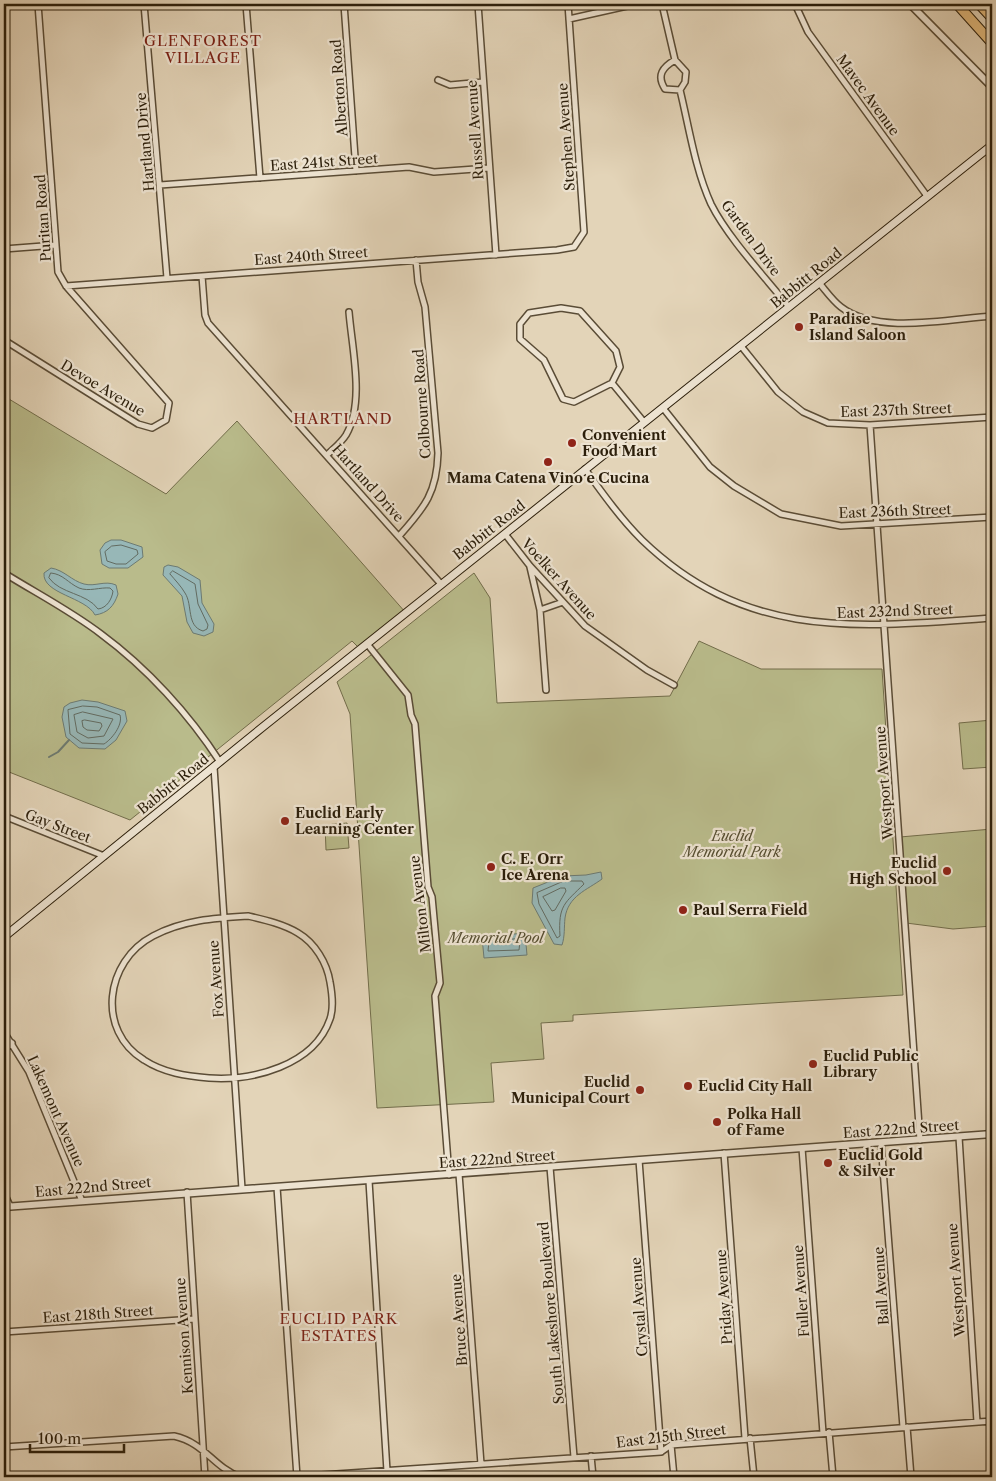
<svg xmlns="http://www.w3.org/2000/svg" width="996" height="1481" font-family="'Libre Caslon Text',serif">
  <rect width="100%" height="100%" fill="#e3d4b8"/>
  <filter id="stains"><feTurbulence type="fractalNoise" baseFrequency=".004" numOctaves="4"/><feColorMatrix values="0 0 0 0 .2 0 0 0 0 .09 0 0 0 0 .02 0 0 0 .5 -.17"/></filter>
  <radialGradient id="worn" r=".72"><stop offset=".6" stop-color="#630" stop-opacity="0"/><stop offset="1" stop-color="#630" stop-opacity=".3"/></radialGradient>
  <path fill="#b9bb8b" stroke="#726d4b" d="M4,396l162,98 71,-73 169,192 -45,37 -9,-9 -222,179 -126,-50z
    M474,573l16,25 7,105 173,-7 29,-55 62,28h121l21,326 -330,20v6l-32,2 3,36 -53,4 3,39 -117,6 -27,-394 -13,-32z
    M992,720v47l-29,2 -4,-46z
    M347,823l2,25 -23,2 -1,-25z
    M992,829v97l-39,3 -47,-6 -6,-86z"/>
  <path fill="#97b7b7" stroke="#6c7a72" d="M111,540h10l21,7 1,10 -15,11h-19l-7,-4 -2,-14 5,-7z
    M168,565l10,2 22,13 2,23 12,21 -1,8 -9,4 -11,-3 -6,-11 -5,-26 -19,-21 1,-8z
    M51,568c13,2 21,13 33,16 11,3 21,-4 32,1l2,9c-4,12 -10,19 -23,21 -9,-18 -53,-21 -51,-42z
    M82,700l16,2 27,9 2,10 -11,19 -11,9 -26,-1 -13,-11 -4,-20 2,-10 6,-4z
    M601,872l1,7c-15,11 -34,17 -37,39 -1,9 0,18 -3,27l-8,-1 -22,-41 1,-15 30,-12 23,-1z
    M525,933l2,22 -43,3 -2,-21z"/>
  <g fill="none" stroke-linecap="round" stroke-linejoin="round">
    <path stroke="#626b61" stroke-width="1" d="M112,546l9,-1 16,5 1,4 -12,10h-10l-9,-3 -2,-9z
      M173,571l22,13 3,20 10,21 -1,4 -4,2c-17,-5 -10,-26 -18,-38 -4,-7 -10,-13 -15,-19z
      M51,573c12,1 17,10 28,15 10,4 21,-1 31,0l3,3c-1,8 -6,17 -15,18 -11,-16 -38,-15 -49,-31z
      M83,706l14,1 23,8c3,10 -8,24 -16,29l-22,-1 -12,-9 -2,-24z
      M83,712l30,7 -9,17 -16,2 -11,-6 -3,-17z
      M85,720l16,3 1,3 -3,5 -12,-1 -4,-3 -1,-6z
      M564,881h18l2,3c-19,19 -26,21 -24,52l-3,2 -18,-34 -2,-11z
      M561,888h4l1,3 -11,19 -3,1 -9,-14z
      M518,939l2,2 -1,9 -31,1 1,-10z"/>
    <path stroke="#6c7a72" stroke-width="2" d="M49,757l9,-5 11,-12"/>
    <g stroke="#5a4c36" stroke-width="8">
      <path id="minor" d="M144,4l23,274
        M246,4l14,174
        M344,4l12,167
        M478,4l18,251
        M662,4l13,56 11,12 -1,10 -5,8c9,37 15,79 31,114 17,34 54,73 78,103
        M795,4l13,28 119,164
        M569,19l67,-15
        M675,60c-12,7 -19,15 -10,29l15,1
        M438,80l12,5 33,-3
        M160,185l249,-18 25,5 55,-4
        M4,249l52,-4
        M202,276l3,39 3,8 233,261
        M820,284c6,7 13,17 21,23 36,28 108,12 151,9
        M66,286l491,-36 17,-3 10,-15 -16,-228
        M561,308l19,3 36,40 4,16 -8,16 -38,19 -11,-3 -19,-39 -24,-21v-15l9,-11z
        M4,340l134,84 14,4 14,-8 3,-17 -103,-117 -8,-14 -20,-268
        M741,346l37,46 25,20 25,11 42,2 122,-8
        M612,383l32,39
        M663,408l47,59 24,19 47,28 60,12 151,-9
        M870,425l50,715
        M327,455c6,-6 14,-12 19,-20 19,-33 6,-86 3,-123
        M585,469c18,25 36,50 57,71 106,102 217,87 350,78
        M505,534l25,32 55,60 62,44 27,15
        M400,535c25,-28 37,-43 38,-82l-13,-146 -7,-25 -2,-22
        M530,567l10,43 6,80
        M4,573c32,20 67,38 97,61 46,34 88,80 119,128
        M540,610l23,-8
        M368,645l40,50 3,20 4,9 13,163 4,10 8,86 -5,13 14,179
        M214,767l28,422
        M4,816l100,40
        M248,916c17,4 35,8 50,17 17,10 29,30 32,49 2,11 4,26 0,37 -16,47 -78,62 -121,59 -23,-2 -45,-5 -65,-18 -48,-29 -39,-99 9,-124 30,-16 62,-18 95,-20z
        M4,1032l25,40 53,129
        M4,1049l8,-6
        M959,1137l18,285
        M881,1143l22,284
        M802,1148l21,285
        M724,1153l21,285
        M639,1160l22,292
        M550,1167l24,290
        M459,1174l22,290
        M369,1181l18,290
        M277,1187l20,290
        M187,1192l18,285
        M4,1193l6,13
        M4,1332l190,-13
        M990,1421l2,35
        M907,1427l4,50
        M829,1432l4,45
        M750,1438l4,39
        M671,1445l3,32
        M4,1447l170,-11c31,7 38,30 66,41
        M591,1456l2,21
        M292,1477l369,-25 10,-7 321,-24"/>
    </g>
    <g stroke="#5a4c36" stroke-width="9">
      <path id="tertiary" d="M910,4l82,83
        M4,1207l988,-73"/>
    </g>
    <g stroke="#2c1f0b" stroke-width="9">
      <path id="secondary" d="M4,937l260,-211 728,-581"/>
    </g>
    <g stroke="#2c1f0b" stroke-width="11">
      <path id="motorway" d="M957,4l35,39
        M979,4l13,14"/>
    </g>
    <use href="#minor" stroke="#ede3d1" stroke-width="5"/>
    <use href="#tertiary" stroke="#ede3d1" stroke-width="6"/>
    <use href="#secondary" stroke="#ede3d1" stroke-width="7"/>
    <use href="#motorway" stroke="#e2ba7c" stroke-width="9"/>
  </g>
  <g fill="#8f2418" stroke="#ede3d1" stroke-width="2">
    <circle cx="799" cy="327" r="5"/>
    <circle cx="572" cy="443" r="5"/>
    <circle cx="548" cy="462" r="5"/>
    <circle cx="285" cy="821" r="5"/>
    <circle cx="491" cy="867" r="5"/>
    <circle cx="947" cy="871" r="5"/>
    <circle cx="683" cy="910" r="5"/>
    <circle cx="813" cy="1064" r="5"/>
    <circle cx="688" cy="1086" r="5"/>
    <circle cx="640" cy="1090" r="5"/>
    <circle cx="717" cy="1122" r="5"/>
    <circle cx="828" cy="1163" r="5"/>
  </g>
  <g text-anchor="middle" stroke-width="4.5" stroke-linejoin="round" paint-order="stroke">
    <g font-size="14" fill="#2c1f0b" stroke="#ede3d1">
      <text transform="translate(339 88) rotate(-94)" y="5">Alberton Road</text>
      <text transform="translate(868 95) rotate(54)" y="5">Mavec Avenue</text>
      <text transform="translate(475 130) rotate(-94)" y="5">Russell Avenue</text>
      <text transform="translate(566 137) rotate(-94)" y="5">Stephen Avenue</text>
      <text transform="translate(145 142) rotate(-95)" y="5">Hartland Drive</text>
      <text transform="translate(324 162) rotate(-4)" y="5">East 241st Street</text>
      <text transform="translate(43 218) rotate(-94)" y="5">Puritan Road</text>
      <text transform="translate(751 238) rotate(54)" y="5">Garden Drive</text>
      <text transform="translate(311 256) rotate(-4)" y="5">East 240th Street</text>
      <text transform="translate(806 278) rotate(-39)" y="5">Babbitt Road</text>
      <text transform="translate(103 388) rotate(31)" y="5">Devoe Avenue</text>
      <text transform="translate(422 404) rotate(-94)" y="5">Colbourne Road</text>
      <text transform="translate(896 410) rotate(-2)" y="5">East 237th Street</text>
      <text transform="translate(368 483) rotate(48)" y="5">Hartland Drive</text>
      <text transform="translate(895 511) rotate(-2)" y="5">East 236th Street</text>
      <text transform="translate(489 530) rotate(-38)" y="5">Babbitt Road</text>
      <text transform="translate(559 579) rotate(48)" y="5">Voelker Avenue</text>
      <text transform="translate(895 611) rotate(-2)" y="5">East 232nd Street</text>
      <text transform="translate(884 783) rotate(-94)" y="5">Westport Avenue</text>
      <text transform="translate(173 784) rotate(-39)" y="5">Babbitt Road</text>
      <text transform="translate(58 826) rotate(21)" y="5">Gay Street</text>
      <text transform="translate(420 904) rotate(-97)" y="5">Milton Avenue</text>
      <text transform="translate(216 979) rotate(-94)" y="5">Fox Avenue</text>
      <text transform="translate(56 1111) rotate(66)" y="5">Lakemont Avenue</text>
      <text transform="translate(901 1129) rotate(-4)" y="5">East 222nd Street</text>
      <text transform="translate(497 1159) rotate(-4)" y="5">East 222nd Street</text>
      <text transform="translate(93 1187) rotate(-5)" y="5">East 222nd Street</text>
      <text transform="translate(956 1280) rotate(-94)" y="5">Westport Avenue</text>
      <text transform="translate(881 1286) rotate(-94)" y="5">Ball Avenue</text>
      <text transform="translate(801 1291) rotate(-94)" y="5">Fuller Avenue</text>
      <text transform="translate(724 1297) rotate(-94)" y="5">Priday Avenue</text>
      <text transform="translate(639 1307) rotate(-94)" y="5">Crystal Avenue</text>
      <text transform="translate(551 1313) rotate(-95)" y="5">South Lakeshore Boulevard</text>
      <text transform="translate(98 1314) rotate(-4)" y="5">East 218th Street</text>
      <text transform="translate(459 1320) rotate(-94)" y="5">Bruce Avenue</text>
      <text transform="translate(184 1336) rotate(-94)" y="5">Kennison Avenue</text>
      <text transform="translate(671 1436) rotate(-7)" y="5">East 215th Street</text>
    </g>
    <g font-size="14" font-weight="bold" fill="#2c1f0b" stroke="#ede3d1" text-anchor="start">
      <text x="809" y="324">Paradise<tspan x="809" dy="16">Island Saloon</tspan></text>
      <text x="582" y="440">Convenient<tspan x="582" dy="16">Food Mart</tspan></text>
      <text x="548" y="483" text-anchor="middle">Mama Catena Vino e Cucina</text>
      <text x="295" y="818">Euclid Early<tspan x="295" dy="16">Learning Center</tspan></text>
      <text x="501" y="864">C. E. Orr<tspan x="501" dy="16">Ice Arena</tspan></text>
      <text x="937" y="868" text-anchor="end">Euclid<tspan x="937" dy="16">High School</tspan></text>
      <text x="693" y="915">Paul Serra Field</text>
      <text x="823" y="1061">Euclid Public<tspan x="823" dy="16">Library</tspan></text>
      <text x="630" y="1087" text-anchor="end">Euclid<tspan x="630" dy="16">Municipal Court</tspan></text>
      <text x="698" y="1091">Euclid City Hall</text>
      <text x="727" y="1119">Polka Hall<tspan x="727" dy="16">of Fame</tspan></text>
      <text x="838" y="1160">Euclid Gold<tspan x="838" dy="16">&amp; Silver</tspan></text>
    </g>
    <g font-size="14" font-style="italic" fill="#564e31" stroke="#ede3d1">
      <text x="732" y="841">Euclid<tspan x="732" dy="16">Memorial Park</tspan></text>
      <text x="496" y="943">Memorial Pool</text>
    </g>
    <g font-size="15" letter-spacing="1" fill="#7a1f14" stroke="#ede3d1">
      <text x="203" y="46">GLENFOREST<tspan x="203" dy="17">VILLAGE</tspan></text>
      <text x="343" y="424">HARTLAND</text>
      <text x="339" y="1324">EUCLID PARK<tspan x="339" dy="17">ESTATES</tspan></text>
    </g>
  </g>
  <rect width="996" height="1481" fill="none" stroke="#e3d4b8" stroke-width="20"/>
  <rect x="5" y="5" width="986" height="1471" fill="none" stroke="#2c1f0b" stroke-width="2.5"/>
  <rect x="10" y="10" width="976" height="1461" fill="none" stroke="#2c1f0b"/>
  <path d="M30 1444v8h94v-8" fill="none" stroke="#2c1f0b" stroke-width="2.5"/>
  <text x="38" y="1444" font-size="15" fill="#2c1f0b" stroke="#ede3d1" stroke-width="4" paint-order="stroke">100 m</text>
  <rect width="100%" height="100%" filter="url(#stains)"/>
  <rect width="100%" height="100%" fill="url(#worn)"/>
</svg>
